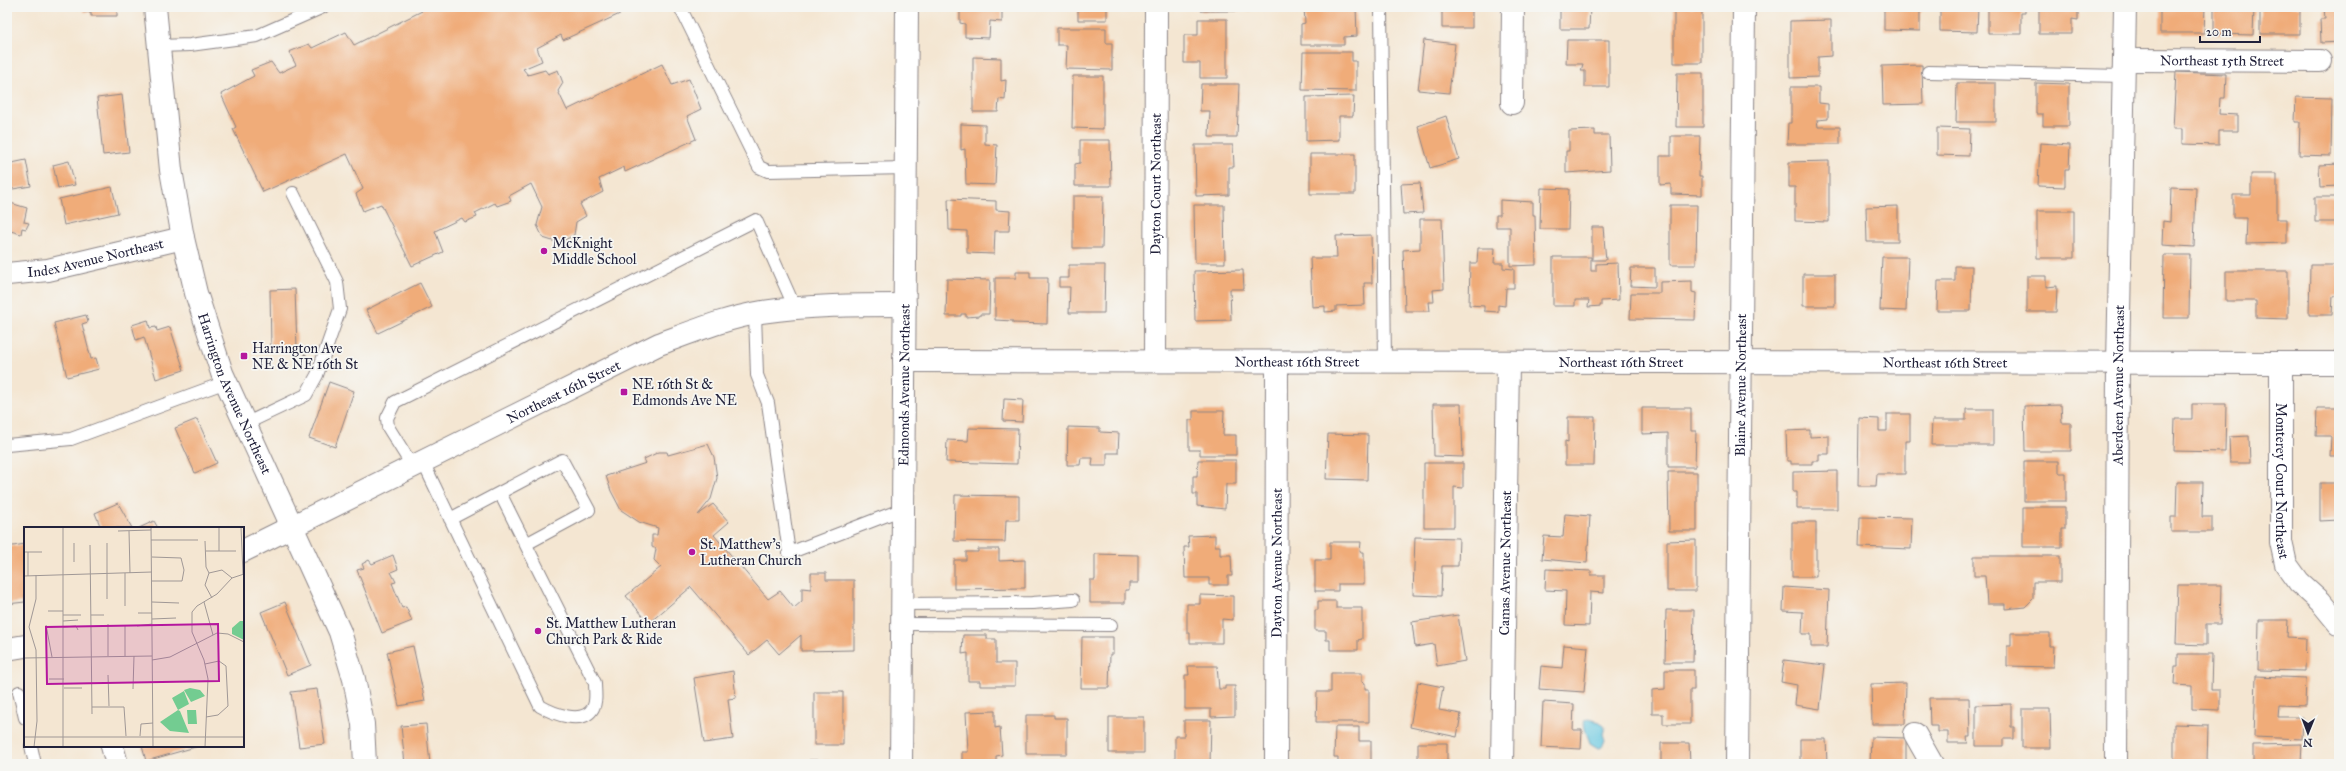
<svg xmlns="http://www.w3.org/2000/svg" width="2346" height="771" font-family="'IM FELL Great Primer',serif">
  <rect width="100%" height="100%" fill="#f6f6f2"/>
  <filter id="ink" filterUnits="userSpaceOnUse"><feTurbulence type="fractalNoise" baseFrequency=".025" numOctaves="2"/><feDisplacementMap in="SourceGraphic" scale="8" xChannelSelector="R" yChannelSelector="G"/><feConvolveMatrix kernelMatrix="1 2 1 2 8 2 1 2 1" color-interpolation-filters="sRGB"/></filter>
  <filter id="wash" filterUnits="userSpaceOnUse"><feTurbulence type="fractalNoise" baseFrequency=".012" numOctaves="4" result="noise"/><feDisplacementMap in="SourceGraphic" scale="16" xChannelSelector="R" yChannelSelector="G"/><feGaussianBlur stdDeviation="0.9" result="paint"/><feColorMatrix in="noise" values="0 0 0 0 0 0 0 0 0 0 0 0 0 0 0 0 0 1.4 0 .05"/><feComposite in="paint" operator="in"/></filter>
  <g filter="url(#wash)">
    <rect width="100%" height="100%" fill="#f4e6d2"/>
    <path fill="#62c6e0" stroke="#42748e" d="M1589,719l11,3 5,5 -2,7 2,6 -3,7 -4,1 -8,-5c-2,-7 -8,-17 -5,-23z"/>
    <g id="blocks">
      <path fill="#f0ac79" d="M83,7h34v9h-26v-4h-8z
        M421,7h214l-72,33 -2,-5 -24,13 5,13 -19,8 5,6 17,-5 3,4 10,-4 5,13 -5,8 9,19 95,-46 10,21 17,-6 12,30 -14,7 9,23 -71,33 -1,-5 -25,12 4,13 -23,12 6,12 -10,6 -2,13 -15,8 -16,-5 -6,-13 5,-18 -11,-23 -22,12 2,5 -14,5 -2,-3 -20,10 2,4 -12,5 -3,-4 -27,13 8,21 -31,14 -31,-62 -18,7 -7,-17 7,-5 -16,-35 -84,38 -30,-63 3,-2 -15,-33 33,-18 -3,-6 20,-8 8,11 17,-8 -7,-13 20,-8 3,4 34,-16 8,13 68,-34z
        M960,7h42v15l-12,-1 -1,17 -24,-1v-13l-5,-1z
        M1078,7h29v13h-29z
        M1202,7h49v4h-50z
        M1304,7h52l1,29 -13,1v8h-43v-21l4,-1z
        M1438,7h34v21h-30v-18l-4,-1z
        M1560,7h30l-1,22h-29z
        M1674,7h28v56h-28z
        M1804,7h27v2h-27z
        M1884,7h38v4h-2v20l-36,-1z
        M1940,7h38l-1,25 -37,-1z
        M1988,7h37v6h-4v21h-33z
        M2039,7h39v13l-6,-1v15h-33z
        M2160,7h45l-1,26h-44z
        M2214,7h40l-1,28 -39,-1z
        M2260,7h40v27h-40z
        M2324,7h15v35l-18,1 -1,-24h5z
        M1198,19h29v59h-27v-15h-16v-28h14z
        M1831,20v36l-13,1v20l-28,1v-57z
        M1057,28h49v15h6v27l-46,-1 1,-24h-10z
        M1424,40l31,4 -6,49 -31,-3z
        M1567,40h42v47h-24v-16h-4l2,-7h-17z
        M1303,52h49v9h4v30l-54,-1z
        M973,57l28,1v23l5,-1 -1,20 -6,-1 -1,13h-25z
        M1922,65l1,39 -40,1 -1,-39z
        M2176,72l50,2 -1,24h-5l-1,16 19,1v16h-19v14l-37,-1v-15h-9z
        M1677,73h26v54h-27z
        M1073,76h30v53l-31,-1z
        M1957,83h39v39h-40z
        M2036,83l33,1v42h-26v-12h-7z
        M1201,84h38l-2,53h-28l1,-26h-10z
        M1791,87h28v16l9,1v15l-11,1 1,7h22v17h-53l1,-21h3z
        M122,95l7,57 -26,3 -6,-57z
        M1354,96l-1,20h-14v24l-33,1v-44z
        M2296,97l36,1 -1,58 -32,-1 1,-33h-5z
        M1446,116l13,43 -29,9 -12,-42z
        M961,124l24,1v19l12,1 -2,40 -29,-1 -1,-35 -4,1z
        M1937,128l33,1 -1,27 -32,-1z
        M1595,130v5h14l1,35 -44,3v-22h3v-20z
        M1671,136h29l-1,40h3v19l-31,-1v-10l-11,1v-29h11z
        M1080,140h30l1,46h-36v-22l5,-1z
        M2040,143l30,2 -1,25h-4v17l-27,-1z
        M1195,145h38l1,22h-5v28l-33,1z
        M1310,154h45v40h-45z
        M26,160l5,26 -24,4v-26z
        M69,161l6,24 -17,3 -5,-23z
        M1829,161v61l-34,-1v-34h-6v-25z
        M2339,164v22l-19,1 -1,-22z
        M2251,174h26v45h10v24l-41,1 1,-26h-14v-23h18z
        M1420,183l3,30 -20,1 -2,-30z
        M112,187l6,26 -54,12 -5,-26z
        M2171,187l25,1 -2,59 -32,-2 1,-24 7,1z
        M1541,188l28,1 -1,40h-28z
        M1073,196h30l-1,52h-29z
        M2315,197h24v25h-24z
        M948,199l48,2v9l14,1 -1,20h-14l-1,23 -27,-1v-22l-18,-1z
        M1500,200l33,2v13h2l1,50 -26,1v-39h-14v-12h4z
        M7,202l20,6 -3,14 5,1 -3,6 -4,-1 -1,6 -14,-4z
        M1194,205h30l1,58h-30z
        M1670,205h27l-1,60h-26z
        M1898,206v36h-31l-1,-35z
        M2037,211h37v47h-37z
        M1420,219h22l2,70 -11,1 1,12h-5l1,9h-25l-2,-61 17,-1z
        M1592,227h11l3,33h-14z
        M1371,235l1,48h-8l1,22 -29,1v5l-11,1v-6l-13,1 -2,-49h27l-1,-22z
        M1478,248h17l-1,15h9v5l11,1v19h-8l-1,18 -7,-1v7l-14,-1v-5l-15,-1 1,-42h7z
        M2164,255h26l-1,63h-26z
        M1553,257h38v14h5v-7l22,-1 1,37 -18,1v5l-13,1 1,-7h-14v6h-22z
        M1882,257h26l-2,54 -26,-1z
        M1069,265h36l-1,48h-35l1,-26h-11v-9h10z
        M2310,265h29v31h-6l-1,19h-23z
        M1955,266h17l-1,45h-34l1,-30h17z
        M1631,268h24v19l-25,-1z
        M1243,270l1,19h-14l1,31 -36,1 -1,-50z
        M2226,271h62v48l-32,-1v-17h-30z
        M1016,272h14v6h18l-1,46 -34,-1v-2l-18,-1v-42h21z
        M1803,274h32v32h-32z
        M2027,276h19v11l11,-1 -1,26h-29z
        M947,279l43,1 -1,34h-9v2l-14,1v-3h-5v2h-15z
        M1692,281v11l4,1 -1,27 -65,-1 1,-26h29v-11z
        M420,283l12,24 -54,26 -12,-23z
        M295,289l2,59 -26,1 -1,-59z
        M86,315l2,7 -6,2 9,35 5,-1 3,11 -32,8 -13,-54z
        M148,320l2,8 6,-1 1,4 13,-4 14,43 -28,9 -12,-42 -8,3 -4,-15z
        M329,382l25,9 -19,56 -26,-9z
        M1004,399l19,1 -1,22 -19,-1z
        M1433,404h28l2,53 -29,-1z
        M2192,404h34l-1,48 -51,-1 1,-32h17z
        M2061,405l1,18h9v28h-46l-1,-45z
        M1642,408h49v23h5l-1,36h-27v-34l-26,1z
        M2317,408h22v48h-9l1,-20h-15z
        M1966,409h27v36h-62l1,-25h34z
        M1193,411h31l-1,24h13v20h-36v-5h-11v-30h4z
        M1887,414h23v27h-5v33h-28l-1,12h-18l1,-68 20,1v12h8z
        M1568,417h27l-1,48h-29v-24l3,1z
        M197,419l20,44 -22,10 -20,-45z
        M1068,427l32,1v4l19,1 -1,20h-11v13h-15l1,-8h-12l-1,7h-13z
        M969,428l49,1 -1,35 -71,-2 1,-22 21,1z
        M1810,430v7l19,-1v18h-10v7h-7v3h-21v-3h-4l-1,-30z
        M1328,434l40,1 -1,45 -41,-1z
        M2249,436l1,27h-20l-1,-26z
        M708,444l6,13 3,21 -6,21 -13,16 15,-11 16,18 -15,13 54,64 12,-8 14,17 8,-7v-13l9,1v-16h15v7h28v70l-53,1v-16l-22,19 -12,-14 -18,15 -58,-68 -42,36 -23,-27 35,-29 -7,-7 2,-11 -4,-2v-12h5l1,-7 -19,-6 -18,-12 -10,-19 -5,-15 40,-13 -2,-4 15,-7h8l1,3z
        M1198,460h38v24h-10l-1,25 -28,-3v-12h-4v-18h4z
        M2024,461h35v12h7v28h-42z
        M1424,463h39v25l-9,-1v40h-30z
        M1837,471v38h-40v-17h-4v-20z
        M1668,472h29v59h-28z
        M2177,482h26l-1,35h10v15h-41v-15h5z
        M2320,483h19v37l-19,1z
        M955,495l64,1v24h-13l-1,22 -51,-1z
        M118,503l14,25h-31l-6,-15z
        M2023,507h42v22h-3v18h-39z
        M1565,514l25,2 -3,47 -45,-4 2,-23 19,1z
        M1860,517l52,1 -1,31 -52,-2z
        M154,521l4,7h-19z
        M1792,522h24v55h-24z
        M1215,535v11h5v9h11l1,21h-4v9h-19v-7h-24l-1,-31h5l-1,-11z
        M1415,537l44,1 -1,28h-16l-1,30 -28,-1z
        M1696,540v51h-29v-50z
        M1330,542h31l-1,10h4v32h-26v7h-23v-31h15z
        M25,544v58l-18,2v-57z
        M978,549h21v12l26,-1v28l-71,1v-29h12v-8h12z
        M1095,554l43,1v28h-9v7h-4v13h-35v-23h5z
        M393,555l5,14 -7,3 5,10 -4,1 10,25 4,-1 6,14 -30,12 -25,-63 7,-2 -2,-4 7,-4 3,4z
        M1974,556h86v26h-27v17l-8,8 -20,2v-5h-18l-2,-28h-11z
        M1546,569l45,2v4h13v18l-14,-1 -1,34 -24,-1 1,-34 -21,-1z
        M2178,585h43l-1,39h-14v21l-30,-1z
        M1784,587l45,3 -2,57h-16v-13h-9l1,-22 -20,-1z
        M1200,595l33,1v24l-11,-1v24h-32v-10h-3v-29h13z
        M1318,601h18v7h26v31l-4,1v10h-28v-10h-4v-9h-11v-21h3z
        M285,602l26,63 -24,10 -26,-63z
        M1666,610h28l-1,52h-28z
        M1458,615l7,46 -28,5 -3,-22 -19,3 -3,-25z
        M2259,620h29l-1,17 19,1 -1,33 -47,-1z
        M2011,633h39v13h4l-1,21 -46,-1v-20h4z
        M963,635h24v4h9v24h19v23h-35v-5h-12v-28l-6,1z
        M1082,637h31v17h-3l-1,34h-28z
        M1564,645l24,2 -4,45 -45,-3 2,-23 21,2z
        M413,646l12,55 -26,5 -12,-54z
        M2178,654h34l-1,36h9v20l-28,-1v-23l-18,-1 1,-19h3z
        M1784,660l41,5 -5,44 -25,-4 2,-20 -16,-3z
        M1188,666h29l2,23h6v-3h10v30l-24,1v-8h-26v-34h4z
        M1665,670h29v20h-4v34h-27v-10h-11v-24l13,-1z
        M733,671l3,27 -8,1 5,40 -29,4 -10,-65z
        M1331,673h31v9l3,1v6h4v33h-53l1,-30h14z
        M2256,676l50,2 -1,28 -26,-1 -1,12h25l-1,22 -48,-2z
        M1418,682l25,5 -4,23 22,4 -4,23 -47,-10z
        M1906,683l-1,41h-33l-1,-40z
        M317,689l8,55 -26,3 -8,-55z
        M814,692h29v53h-29z
        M1929,698h40l1,39h-3l1,6h-20v-11h-10v-6h-8z
        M1543,702l31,2 -1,26h9l-1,19 -40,-2z
        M2011,704v23h3v12h-11v7h-27v-41z
        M2022,709h28l1,39h-29z
        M995,711v17l5,-1 2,28 -6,1v8h-34v-12h6l-2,-40z
        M1026,715h28v3h13v36h-41z
        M1109,717h35v36h-35z
        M1184,720h27l-1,44h-35v-28h9z
        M426,724l4,40h-25l-4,-38z
        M2174,724l34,1 -1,37h-4v2h-29z
        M1335,727h24v14h12v23h-33v-7h-4z
        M1871,737l35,1v26h-36z
        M1800,739h26l1,25h-48v-2h21z
        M1418,743h29v21h-29z
        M1661,743h28l1,21h-29z
        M2302,744l-1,20h-48v-19z
        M142,746h57l-53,15z
        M809,760h21v4h-21z"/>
    </g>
  </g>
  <g filter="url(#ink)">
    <use href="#blocks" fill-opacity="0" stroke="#8b8486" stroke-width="1"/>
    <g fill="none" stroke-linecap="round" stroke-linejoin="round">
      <g stroke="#8b8486" stroke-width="14">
        <path id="service" d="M680,7l79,160 9,4 138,-3
          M1381,7l4,355
          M158,46l32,-1 67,-9 66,-29
          M1928,72l196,4
          M755,314l2,61 11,28 21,150 114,-44
          M245,424l61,-29 11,-20 23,-66 -3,-27 -44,-89
          M7,445l64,-6 155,-57
          M423,462l117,244c12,7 43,20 53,2 4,-7 2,-16 2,-25l-95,-190
          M413,467l-25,-40 -1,-9 8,-16 361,-182 39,88
          M450,519l112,-59 27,50 -63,34
          M902,604l130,-1 41,-3
          M902,624l209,1
          M19,692l6,26
          M31,746l4,18"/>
      </g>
      <g stroke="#8b8486" stroke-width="24">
        <g id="minor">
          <path id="s1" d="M155,7l16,163 12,68 13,55 26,80 118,259 14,47 9,45 2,40"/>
          <path id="s2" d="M2124,60l196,1"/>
          <path d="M1512,103l1,-96"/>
          <path id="s3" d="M7,274l41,-4 135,-32"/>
          <path id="s4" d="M904,361l1435,2"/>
          <path id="s5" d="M1155,361l1,-354"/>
          <path id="s6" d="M2281,364v178l5,22 13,18 22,20 18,22"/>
          <path id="s7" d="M243,551l416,-207c33,-12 67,-26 103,-32 47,-7 95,-7 143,-7"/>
          <path d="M7,649l18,-3"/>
          <path d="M1915,734l17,30"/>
          <path d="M112,746l5,18"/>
          <path id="s8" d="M1276,764l1,-402"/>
          <path id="s9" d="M1502,764l6,-402"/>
          <path id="s10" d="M1737,764l7,-757"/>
        </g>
      </g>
      <g stroke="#8b8486" stroke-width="24">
        <g id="tertiary">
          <path id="s11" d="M901,764l6,-757"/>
          <path id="s12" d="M2116,764l2,-400 7,-357"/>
        </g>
      </g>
      <path stroke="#8b8486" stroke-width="2.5" stroke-dasharray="3 3" stroke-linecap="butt" d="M298,352l9,4"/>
      <use href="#service" stroke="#fff" stroke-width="12"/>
      <use href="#minor" stroke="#fff" stroke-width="22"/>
      <use href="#tertiary" stroke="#fff" stroke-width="22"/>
    </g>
  </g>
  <g fill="#b5179e" stroke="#f6f6f2" stroke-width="1.5">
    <circle cx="544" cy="251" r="4"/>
    <rect x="240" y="352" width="8" height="8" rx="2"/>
    <rect x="620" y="388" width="8" height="8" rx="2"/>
    <circle cx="692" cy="552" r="4"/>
    <circle cx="538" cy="631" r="4"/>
  </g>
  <g text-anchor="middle" stroke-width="3.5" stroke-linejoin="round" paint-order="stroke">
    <g font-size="14" fill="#22223b" stroke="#f6f6f2">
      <text dy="5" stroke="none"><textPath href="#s2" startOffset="98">Northeast 15th Street</textPath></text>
      <text dy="5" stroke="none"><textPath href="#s5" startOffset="177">Dayton Court Northeast</textPath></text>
      <text dy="5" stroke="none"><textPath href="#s3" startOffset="90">Index Avenue Northeast</textPath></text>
      <text dy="5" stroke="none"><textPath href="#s4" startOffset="393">Northeast 16th Street</textPath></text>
      <text dy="5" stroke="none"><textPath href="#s4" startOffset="717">Northeast 16th Street</textPath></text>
      <text dy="5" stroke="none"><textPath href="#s4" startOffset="1041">Northeast 16th Street</textPath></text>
      <text dy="5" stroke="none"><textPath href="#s11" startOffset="379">Edmonds Avenue Northeast</textPath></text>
      <text dy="5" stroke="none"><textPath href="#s10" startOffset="379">Blaine Avenue Northeast</textPath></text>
      <text dy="5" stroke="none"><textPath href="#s12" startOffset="379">Aberdeen Avenue Northeast</textPath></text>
      <text dy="5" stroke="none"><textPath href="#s7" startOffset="358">Northeast 16th Street</textPath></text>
      <text dy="5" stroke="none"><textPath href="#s1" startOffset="397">Harrington Avenue Northeast</textPath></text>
      <text dy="5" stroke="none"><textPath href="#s6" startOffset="117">Monterey Court Northeast</textPath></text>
      <text dy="5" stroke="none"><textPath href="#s8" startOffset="201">Dayton Avenue Northeast</textPath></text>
      <text dy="5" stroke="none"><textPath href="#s9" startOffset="201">Camas Avenue Northeast</textPath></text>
    </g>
    <g font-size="14" fill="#22223b" stroke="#f6f6f2" text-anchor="start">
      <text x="552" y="248">McKnight<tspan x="552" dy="16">Middle School</tspan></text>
      <text x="252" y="353">Harrington Ave<tspan x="252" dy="16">NE &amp; NE 16th St</tspan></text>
      <text x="632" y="389">NE 16th St &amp;<tspan x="632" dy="16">Edmonds Ave NE</tspan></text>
      <text x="700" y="549">St. Matthew's<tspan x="700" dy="16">Lutheran Church</tspan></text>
      <text x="546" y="628">St. Matthew Lutheran<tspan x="546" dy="16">Church Park &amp; Ride</tspan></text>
    </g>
  </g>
  <g transform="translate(24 527)">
    <rect width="220" height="220" fill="#f4e6d2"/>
    <path d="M216,94h4v19l-12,-6v-6zM166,161l10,2 5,6 -14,6 -7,-12zM160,164l5,13 -11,6 -6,-12zM154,183l2,1 9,22 -19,-2 -10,-9zM163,183h9l1,14h-9z" fill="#73cc91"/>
    <path fill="none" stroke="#a09896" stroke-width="1" d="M39,0v220M127,0l2,220M195,0v24M217,0l2,47M94,4l33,-1M105,4l1,42M127,13h47M181,14l1,26 3,6M50,16v19M83,16v56M66,18l2,169M182,24h30M0,25h18M4,25v24M128,30l29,1 3,12 -2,11h-30M0,49l128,-4M188,71l-7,-13 4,-12 13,-3 10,8M128,75l27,1M180,75l9,33M101,79v-33M24,84h15M114,86h14M39,88h18M67,88h13M128,92l24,-1M39,94l15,-1M84,97v32M22,98l6,32M101,98v31M113,99l15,-2M39,100l13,-1 2,4M0,131l128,-2M128,133l18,-3 47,-24 11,1 16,8M181,137l14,-3 7,5 2,40 -10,9 -12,2M84,148l1,31M25,152h15M40,161h18M109,162l1,-33M68,180h32l2,29M116,209l1,-12 12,-1M0,210h220M10,220l3,-26 -1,-71 -7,-23 7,-28v-24M181,220l3,-68 -4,-19 -12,-28v-20l5,-6 20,-12 15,-16 12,-4"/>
    <path fill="#b5179e" fill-opacity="0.15" stroke="#b5179e" stroke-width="2" d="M194,97l1,57 -172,3 -1,-57z"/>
    <rect width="220" height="220" fill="none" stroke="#22223b" stroke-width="2"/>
  </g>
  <rect width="2346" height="771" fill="none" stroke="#f6f6f2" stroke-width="24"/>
  <g transform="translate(2308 733) rotate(181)" stroke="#f6f6f2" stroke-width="3" paint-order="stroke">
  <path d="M0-3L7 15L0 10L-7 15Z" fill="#22223b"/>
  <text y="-6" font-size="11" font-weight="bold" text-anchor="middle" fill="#22223b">N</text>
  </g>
  <path d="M2200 36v6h60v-6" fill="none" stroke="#22223b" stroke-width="2"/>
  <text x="2206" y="36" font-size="12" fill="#22223b" stroke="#f6f6f2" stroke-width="3" paint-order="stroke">20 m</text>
</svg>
